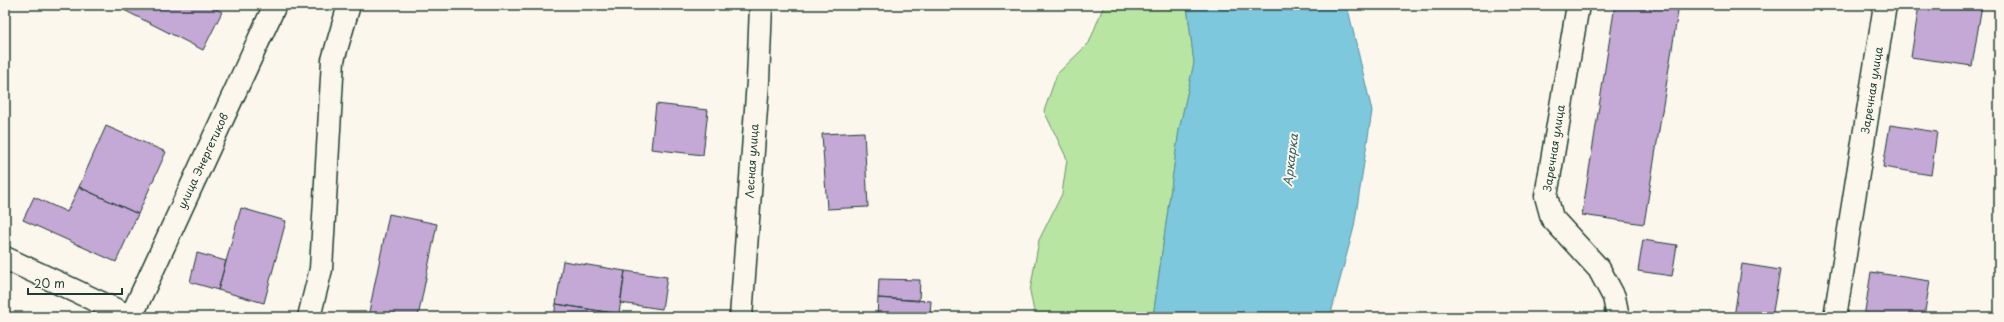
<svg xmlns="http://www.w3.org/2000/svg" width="2004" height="322" font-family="'Playpen Sans',sans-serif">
  <rect width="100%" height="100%" fill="#fbf7ec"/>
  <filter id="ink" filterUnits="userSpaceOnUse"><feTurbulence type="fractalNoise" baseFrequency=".025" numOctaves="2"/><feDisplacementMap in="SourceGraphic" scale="8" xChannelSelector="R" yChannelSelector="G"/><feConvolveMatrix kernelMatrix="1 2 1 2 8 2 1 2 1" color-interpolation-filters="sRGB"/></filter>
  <g filter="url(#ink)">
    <path fill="#b9e5a3" stroke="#6c916c" d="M1104,5h83l7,58 -15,67 -26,187h-118l-5,-26 9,-51 23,-46 5,-35 -23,-48 13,-37 32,-31z"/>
    <path fill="#7ec8de" stroke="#58909a" d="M1187,5h160l25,106 -18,116 -24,90h-177l26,-187 15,-67z"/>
    <path fill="#c4a8d5" stroke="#1f3d34" d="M122,5h86l14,7 -19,38 -83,-42z
      M1615,5h64l-35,219 -62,-9z
      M1919,5h63l-10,61 -61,-9z
      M656,104l52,6 -5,45 -52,-6z
      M1890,125l47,7 -6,43 -48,-8z
      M106,126l60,26 -28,62 -59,-27z
      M864,132l4,75 -41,2 -5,-75z
      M79,187l59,27 -22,48 -93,-42 11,-23 33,15z
      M241,208l45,13 -22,82 -46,-13z
      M389,214l48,10 -19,93h-50z
      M1643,240l34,5 -5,31 -34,-5z
      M197,253l29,8 -8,29 -28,-8z
      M563,261l62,10 -6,43 -63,-10z
      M1742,264l38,6 -8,47h-38z
      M625,271l42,6 -5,32 -42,-6z
      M1871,272l59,9 -6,36h-60z
      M879,279l41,1 -1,21 -41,-3z
      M878,298l53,3 -1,15 15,1h-68z
      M556,304l63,10 23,3h-88z"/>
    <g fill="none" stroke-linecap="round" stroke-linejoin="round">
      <g stroke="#1f3d34" stroke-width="25">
        <path id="minor" d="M1578,5l-32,191 6,22 47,51 15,28 4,20
          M5,258l126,59
          M131,317l144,-312
          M309,317l12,-48 12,-209 16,-55
          M741,317l17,-236 3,-76
          M1835,317l50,-312"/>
      </g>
      <use href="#minor" stroke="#fbf7ec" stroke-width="22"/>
    </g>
  </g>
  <g text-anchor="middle" stroke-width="4" stroke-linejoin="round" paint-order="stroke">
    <g font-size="11" fill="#1f3d34" stroke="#fbf7ec">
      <text transform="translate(1872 90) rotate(-81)" y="4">Заречная улица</text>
      <text transform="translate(1554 148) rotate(-81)" y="4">Заречная улица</text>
      <text transform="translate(203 161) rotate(-65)" y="4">улица Энергетиков</text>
      <text transform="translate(752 161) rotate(-86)" y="4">Лесная улица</text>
    </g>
    <g font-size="12" font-style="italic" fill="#37605e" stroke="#fbf7ec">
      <text transform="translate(1291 160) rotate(-83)" y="4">Аркарка</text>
    </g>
  </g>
  <rect width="2004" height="322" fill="none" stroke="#fbf7ec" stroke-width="20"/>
  <rect x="10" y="10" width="1984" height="302" fill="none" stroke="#1f3d34" stroke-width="1.5" filter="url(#ink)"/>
  <path d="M28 288v6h94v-6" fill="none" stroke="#1f3d34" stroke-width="2"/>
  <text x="34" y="288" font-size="12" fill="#1f3d34" stroke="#fbf7ec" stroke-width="3" paint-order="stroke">20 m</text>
</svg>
